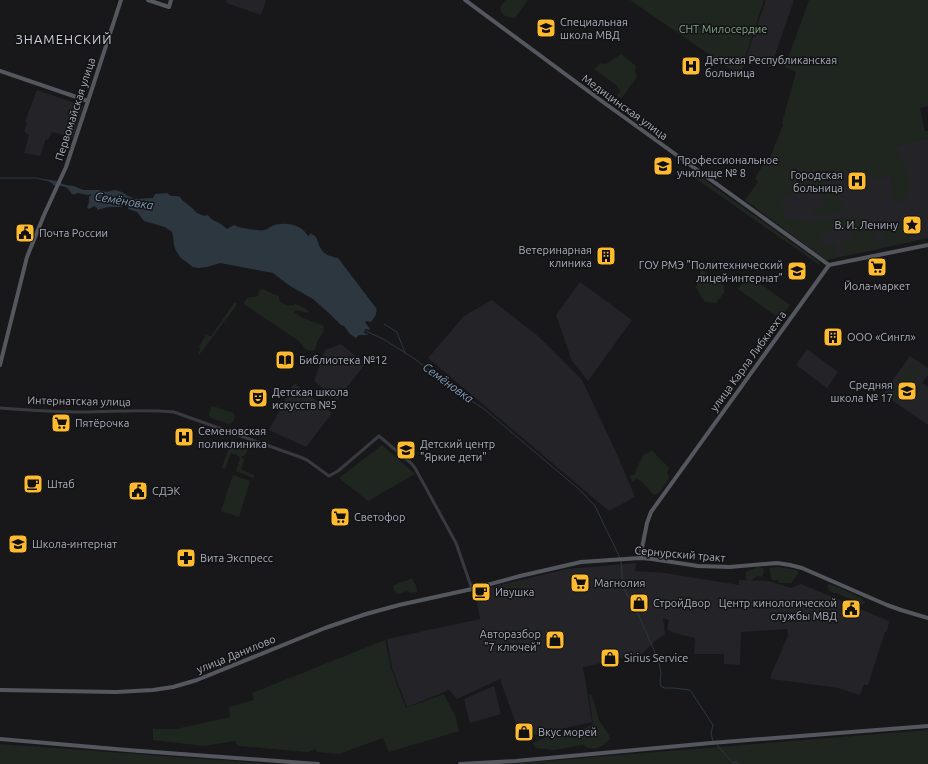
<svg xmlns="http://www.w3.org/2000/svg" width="928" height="764" font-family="Ubuntu,sans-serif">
  <rect width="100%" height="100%" fill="#18181b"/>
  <path fill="#242428" d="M227,0h39l-5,15 -35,-12z
    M766,0h28l-23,67 -25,-9z
    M37,90l46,16 -10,32 -21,-6 -4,8 -2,-1 -6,17 -16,-3 5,-18 -5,-3 3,-9 -2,-1z
    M928,138v100l-102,22 -81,-60 84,-39z
    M580,282l52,38 -44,61 -16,-20 -16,-46z
    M492,300l47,37 43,43 34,72 19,45 -26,14 -181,-153 36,-42z
    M341,344l24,20 -28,36 -23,-19 11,-31z
    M807,349l31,23 -11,16 -31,-23z
    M910,356l18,12v7l-6,8 6,4v38l-45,-31z
    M294,383l38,30 -26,34 -37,-17z
    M636,563l-1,8 30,2 74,12v-5l29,1 23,7 10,-4 88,37 -2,10 -2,1 -17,53h-4l-4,10 -21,-7 -68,-9 -1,-2 18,-41 -1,-7 -46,3 -1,33 -16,-1v-10h-30l1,-16 -21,-5 -7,-4 2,-9 -6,-2 2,17 -9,5 -14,14 -59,13 9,55 -71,16 -21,-59 -43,20 -8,-9 -42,17 -15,-39 -5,-29 93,-20 -5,-28 92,-22z
    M494,686l7,28 -31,9 -6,-24z"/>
  <path fill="#1e261f" d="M506,0h22l-13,18c-6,1 -17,-4 -14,-12 1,-2 3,-4 5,-6z
    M630,0h134l-19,58v5l-6,12z
    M809,0h119v106l-8,2 5,23h3v7l-32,8c4,8 11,20 12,29 2,12 2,29 -14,28l-2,-2 -1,-23c-5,-3 -9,0 -14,2l-4,-2 -9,-7 -10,4 -14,-6 -13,7 -2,8c4,7 13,7 14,16l4,2v6l-3,4 -24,5 -4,-3 1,-5h4l6,-1v-6l-3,-11 -16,1 -17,4 -7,6 5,16 31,4 46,-6 1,3h3l4,9 5,-1 4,22 -36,7 -3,-14 12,-2 -2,-12 -31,6 3,12 13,-3 3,14 -12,3 -81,-60 13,-18 -3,-4 11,-18h3l14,-35 -1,-2 14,-51 -11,-5z
    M621,54l15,12 -1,6 2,5 -16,22 -4,-3 3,-5 -4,-6 -22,-16 6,-6 6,1z
    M691,170l128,92 1,2h-2l-129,-90v-2z
    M908,222l3,20 -26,5 -4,-20z
    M701,269l23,17v7l-8,10 -11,-1 -4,-5 -5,-10z
    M748,275l42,30 -10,14 -42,-30z
    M263,289l10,5 6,2v4c5,5 10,7 17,4l10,5 3,3 -3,1 -10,-3 -2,2 7,5 23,9 -1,7 -5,7 -3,10 -5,1 -6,-3 -5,-7 -54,-36 -1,-3 5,-5h4l5,-1 1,-5z
    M234,303h2v3l-37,49 -1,-1 2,-4 -1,-3 7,-12 5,1z
    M909,364c6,0 11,2 11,8l-17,27 -3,2h-4c-4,-3 -6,-4 -5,-10z
    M213,406l20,7 2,3 -2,6 -4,2 -18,-6 -2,-3 2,-8z
    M232,439h1l1,2c3,3 7,2 10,5l-1,3 2,-2h2l2,2 -5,7h-3l3,4 -3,9 13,6v2l-1,1 -17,-7 4,-13 -3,-3 -6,-2 -5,14 -2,2 -2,-2z
    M382,445l33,29 -47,27 -29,-23z
    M651,450c4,3 5,5 8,8 3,4 6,4 10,10l-2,4 2,5 -2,5 -8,11 -5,2c-6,-6 -11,-14 -18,-17l-3,4 -2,-3 -1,-3 5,-2c1,-7 6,-13 9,-20l5,-1z
    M233,475l17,6 -11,36 -18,-6z
    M758,567l5,1c2,3 0,6 -1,9l-5,-1 -6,5 -4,-1 -1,-2v-6z
    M778,567l18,3 3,2c-2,4 -6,7 -7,11h-13l-1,-3h-6l-2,-8v-4z
    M412,578c1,6 6,7 5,14l-6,1 -4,-2 -7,3h-3l-3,-4 -1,-4c5,-4 13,-4 19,-8z
    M529,580l1,6 -23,7 -2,-7z
    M829,584c9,3 31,12 36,18l-1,2 -4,1h-4v-3l-19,-9h-4l-4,-3 -2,-4z
    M385,640l6,28 15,40 38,-14 11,21 4,16 -70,21 -6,-14 -44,16 -22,-2 -1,-3 -8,3 -70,-6 -3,-5 -31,5 -51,-6v-11h23l54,-12 -1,-10 25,-7 -2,-7z
    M591,694l3,8 5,18 10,15 1,4c-8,8 -17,14 -27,6l-29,5 -18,-2 -3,-4c8,-8 37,-12 49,-15 4,-1 7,-3 11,-5l-4,-29z
    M928,730v34h-417l11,-1z
    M0,744l273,20h-273z"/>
  <path fill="#2d3740" d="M44,179l14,2 -1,1 9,3 8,1 7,3 3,1h14l8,2 9,-2 7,2 6,4 7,3 18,-1 2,-4 12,-1 4,3h6l3,1 2,3 9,7 6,6 7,3 4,-1c4,6 9,6 14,10 2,1 3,3 5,4l7,-4c4,3 25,6 30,5 3,0 5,-3 8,-4 12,-5 30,-2 36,10l2,-1v-2c10,5 6,8 11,16 3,6 11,8 17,9l38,50c2,4 -2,11 -5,14l-4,-1 -2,1 5,7 -1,1 -2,-1h-2l-1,2 1,3 3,-1 -1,2h-8l-3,3 -6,-4 -6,-8 -3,-1 -10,-10 -18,-16 -23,-13 -17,-13 -53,-10 -13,4 -8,1 -6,-1 -12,-9 -5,-7 -2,-6 -1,-9 -1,-4 -7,-5 -21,-6 -7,-9 -9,-3v-2l-4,-2 -2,2h-14l-11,3v-2l-3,-2 -5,3 -2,-2 2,-4v-6l2,-2v-1l-3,1 -10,-2c-8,4 -6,-1 -11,-5 -3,-2 -7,-2 -11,-3l-1,1 -5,-4 -6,-2z"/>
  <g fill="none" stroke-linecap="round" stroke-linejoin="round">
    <path stroke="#2d3740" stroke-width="1" d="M0,178h37l8,2
      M384,324l13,8 8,21
      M364,330l19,9 32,20 33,26 36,24 97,82 14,15 25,52
      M621,561l2,26 15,27 20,45 3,13 -1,12 2,3 3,1h8l17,2 23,35 -2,9 2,7
      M717,745l16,18 3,-1 3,2"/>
    <path stroke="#393a40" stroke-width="3" d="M0,408c27,2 55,4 82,4 31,0 61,-3 92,0l126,45 7,3 22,16 9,-5 41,-35 32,27 4,5 41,75 16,46"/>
    <path stroke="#55575f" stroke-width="4" d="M148,0l21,7 2,-7
      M465,0l138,102 226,163
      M0,71l88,30
      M0,365l27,-108 17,-42 22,-48 22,-66 33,-101
      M640,558l7,-35 4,-11 178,-247 99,-20
      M0,690l116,2 37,-2 20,-3 24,-7 128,-52 41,-14 33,-9 73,-16 48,-13 61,-14 59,-4 12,1 46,7 32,1 47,-4 13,2 12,3 85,37 14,5 27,8
      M0,739l127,11 191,14
      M460,764l56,-3 195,-18 217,-17"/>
  </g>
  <defs>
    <g id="university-square" transform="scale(1)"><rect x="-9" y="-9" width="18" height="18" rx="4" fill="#febb2d" stroke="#131316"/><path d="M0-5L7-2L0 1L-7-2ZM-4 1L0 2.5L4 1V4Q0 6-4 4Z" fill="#111"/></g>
    <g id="hospital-square" transform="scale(1)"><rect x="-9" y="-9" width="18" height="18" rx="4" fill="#febb2d" stroke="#131316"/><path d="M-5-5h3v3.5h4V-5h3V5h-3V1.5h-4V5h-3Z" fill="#111"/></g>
    <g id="sight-square" transform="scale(1)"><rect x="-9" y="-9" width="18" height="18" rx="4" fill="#febb2d" stroke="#131316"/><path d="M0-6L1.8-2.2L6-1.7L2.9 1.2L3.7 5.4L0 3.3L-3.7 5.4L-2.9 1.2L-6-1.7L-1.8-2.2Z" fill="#111"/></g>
    <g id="civic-square" transform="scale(1)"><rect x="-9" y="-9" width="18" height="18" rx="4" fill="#febb2d" stroke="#131316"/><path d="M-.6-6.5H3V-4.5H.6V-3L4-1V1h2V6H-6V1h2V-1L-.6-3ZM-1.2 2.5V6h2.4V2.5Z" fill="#111"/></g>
    <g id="building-square" transform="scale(1)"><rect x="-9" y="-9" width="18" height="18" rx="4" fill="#febb2d" stroke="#131316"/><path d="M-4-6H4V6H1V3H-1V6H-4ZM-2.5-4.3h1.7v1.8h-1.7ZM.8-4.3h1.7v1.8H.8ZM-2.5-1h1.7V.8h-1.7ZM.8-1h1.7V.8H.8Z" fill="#111"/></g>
    <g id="supermarket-square" transform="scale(1)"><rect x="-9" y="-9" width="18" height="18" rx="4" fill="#febb2d" stroke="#131316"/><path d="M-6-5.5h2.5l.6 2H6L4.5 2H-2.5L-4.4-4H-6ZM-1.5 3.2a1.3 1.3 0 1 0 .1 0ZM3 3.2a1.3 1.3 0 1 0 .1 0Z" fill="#111"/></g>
    <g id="school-square" transform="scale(1)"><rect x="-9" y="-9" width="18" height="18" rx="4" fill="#febb2d" stroke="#131316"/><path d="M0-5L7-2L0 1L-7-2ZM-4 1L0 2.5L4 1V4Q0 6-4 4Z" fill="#111"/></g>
    <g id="library-square" transform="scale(1)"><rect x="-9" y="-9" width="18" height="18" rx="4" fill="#febb2d" stroke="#131316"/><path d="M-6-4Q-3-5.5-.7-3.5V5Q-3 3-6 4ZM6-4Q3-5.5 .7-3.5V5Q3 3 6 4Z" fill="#111"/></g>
    <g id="theatre-square" transform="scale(1)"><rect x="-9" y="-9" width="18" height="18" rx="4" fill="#febb2d" stroke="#131316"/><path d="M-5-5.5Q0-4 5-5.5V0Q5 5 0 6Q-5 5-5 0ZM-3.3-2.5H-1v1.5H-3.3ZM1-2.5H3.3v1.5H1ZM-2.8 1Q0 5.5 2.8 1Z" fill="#111"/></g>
    <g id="cafe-square" transform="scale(1)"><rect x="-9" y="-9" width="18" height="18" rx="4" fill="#febb2d" stroke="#131316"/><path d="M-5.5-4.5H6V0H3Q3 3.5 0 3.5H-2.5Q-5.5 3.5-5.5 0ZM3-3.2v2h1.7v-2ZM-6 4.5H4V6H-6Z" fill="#111"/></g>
    <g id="pharmacy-square" transform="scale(1)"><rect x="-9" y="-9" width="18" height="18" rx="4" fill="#febb2d" stroke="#131316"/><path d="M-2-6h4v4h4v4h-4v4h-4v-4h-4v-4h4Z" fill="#111"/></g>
    <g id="shop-square" transform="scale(1)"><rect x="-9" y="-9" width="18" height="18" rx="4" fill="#febb2d" stroke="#131316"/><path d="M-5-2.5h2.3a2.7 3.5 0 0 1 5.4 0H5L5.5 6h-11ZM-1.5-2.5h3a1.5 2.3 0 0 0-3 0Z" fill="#111"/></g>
  </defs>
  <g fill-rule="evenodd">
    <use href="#university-square" x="546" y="28"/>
    <use href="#hospital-square" x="691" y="66"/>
    <use href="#university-square" x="663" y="166"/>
    <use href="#hospital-square" x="857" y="181"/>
    <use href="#sight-square" x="912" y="225"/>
    <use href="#civic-square" x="25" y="233"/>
    <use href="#building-square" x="606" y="256"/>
    <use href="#supermarket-square" x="877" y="267"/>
    <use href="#school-square" x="797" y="271"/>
    <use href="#building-square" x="833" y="337"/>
    <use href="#library-square" x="285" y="360"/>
    <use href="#school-square" x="907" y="391"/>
    <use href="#theatre-square" x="258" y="398"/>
    <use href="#supermarket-square" x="61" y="423"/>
    <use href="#hospital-square" x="184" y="437"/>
    <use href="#school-square" x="406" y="450"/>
    <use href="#cafe-square" x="33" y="484"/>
    <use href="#civic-square" x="138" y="491"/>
    <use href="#supermarket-square" x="340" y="517"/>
    <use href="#school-square" x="18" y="544"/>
    <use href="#pharmacy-square" x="186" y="558"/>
    <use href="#supermarket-square" x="580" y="583"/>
    <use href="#cafe-square" x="481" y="592"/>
    <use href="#shop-square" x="639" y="603"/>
    <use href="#civic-square" x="851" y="609"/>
    <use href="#shop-square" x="555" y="640"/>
    <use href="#shop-square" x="610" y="658"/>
    <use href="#shop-square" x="524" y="732"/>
  </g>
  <g text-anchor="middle" stroke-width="3" stroke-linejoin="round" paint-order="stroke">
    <g font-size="11" fill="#aaafbb" stroke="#131316" text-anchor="start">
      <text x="560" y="26">Специальная<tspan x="560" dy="13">школа МВД</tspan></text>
      <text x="705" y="64">Детская Республиканская<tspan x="705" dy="13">больница</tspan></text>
      <text x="677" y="164">Профессиональное<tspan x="677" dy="13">училище № 8</tspan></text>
      <text x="843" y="179" text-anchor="end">Городская<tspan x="843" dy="13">больница</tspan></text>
      <text x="898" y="229" text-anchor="end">В. И. Ленину</text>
      <text x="39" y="237">Почта России</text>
      <text x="592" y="254" text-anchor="end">Ветеринарная<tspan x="592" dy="13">клиника</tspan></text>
      <text x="783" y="269" text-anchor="end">ГОУ РМЭ "Политехнический<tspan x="783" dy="13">лицей-интернат"</tspan></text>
      <text x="877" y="290" text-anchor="middle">Йола-маркет</text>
      <text x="847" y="341">ООО «Сингл»</text>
      <text x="299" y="364">Библиотека №12</text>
      <text x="893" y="389" text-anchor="end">Средняя<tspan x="893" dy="13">школа № 17</tspan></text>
      <text x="272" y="396">Детская школа<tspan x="272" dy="13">искусств №5</tspan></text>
      <text x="75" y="427">Пятёрочка</text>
      <text x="198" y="435">Семеновская<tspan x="198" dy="13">поликлиника</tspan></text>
      <text x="420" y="448">Детский центр<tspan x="420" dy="13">"Яркие дети"</tspan></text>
      <text x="47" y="488">Штаб</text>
      <text x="152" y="495">СДЭК</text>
      <text x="354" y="521">Светофор</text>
      <text x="32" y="548">Школа-интернат</text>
      <text x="200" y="562">Вита Экспресс</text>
      <text x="594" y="587">Магнолия</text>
      <text x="495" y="596">Ивушка</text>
      <text x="653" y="607">СтройДвор</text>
      <text x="837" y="607" text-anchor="end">Центр кинологической<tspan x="837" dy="13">службы МВД</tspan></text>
      <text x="541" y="638" text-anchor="end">Авторазбор<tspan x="541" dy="13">"7 ключей"</tspan></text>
      <text x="624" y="662">Sirius Service</text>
      <text x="538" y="736">Вкус морей</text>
    </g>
    <g font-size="11" fill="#80a783" stroke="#131316">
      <text x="723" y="33">СНТ Милосердие</text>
    </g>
    <g font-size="11" fill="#aaafbb" stroke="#131316">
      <text transform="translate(625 107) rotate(36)" y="4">Медицинская улица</text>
      <text transform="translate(75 109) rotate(-72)" y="4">Первомайская улица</text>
      <text transform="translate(748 361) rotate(-54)" y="4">улица Карла Либкнехта</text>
      <text transform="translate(79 401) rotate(1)" y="4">Интернатская улица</text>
      <text transform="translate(680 554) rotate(5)" y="4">Сернурский тракт</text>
      <text transform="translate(236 654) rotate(-22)" y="4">улица Данилово</text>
    </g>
    <g font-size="12" font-style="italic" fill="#7f9cb8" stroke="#131316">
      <text transform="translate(124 201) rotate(9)" y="4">Семёновка</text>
      <text transform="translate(448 383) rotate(36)" y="4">Семёновка</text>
    </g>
    <g font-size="13" letter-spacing="1" fill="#cbced7" stroke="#131316">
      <text x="64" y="44">ЗНАМЕНСКИЙ</text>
    </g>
  </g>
</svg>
